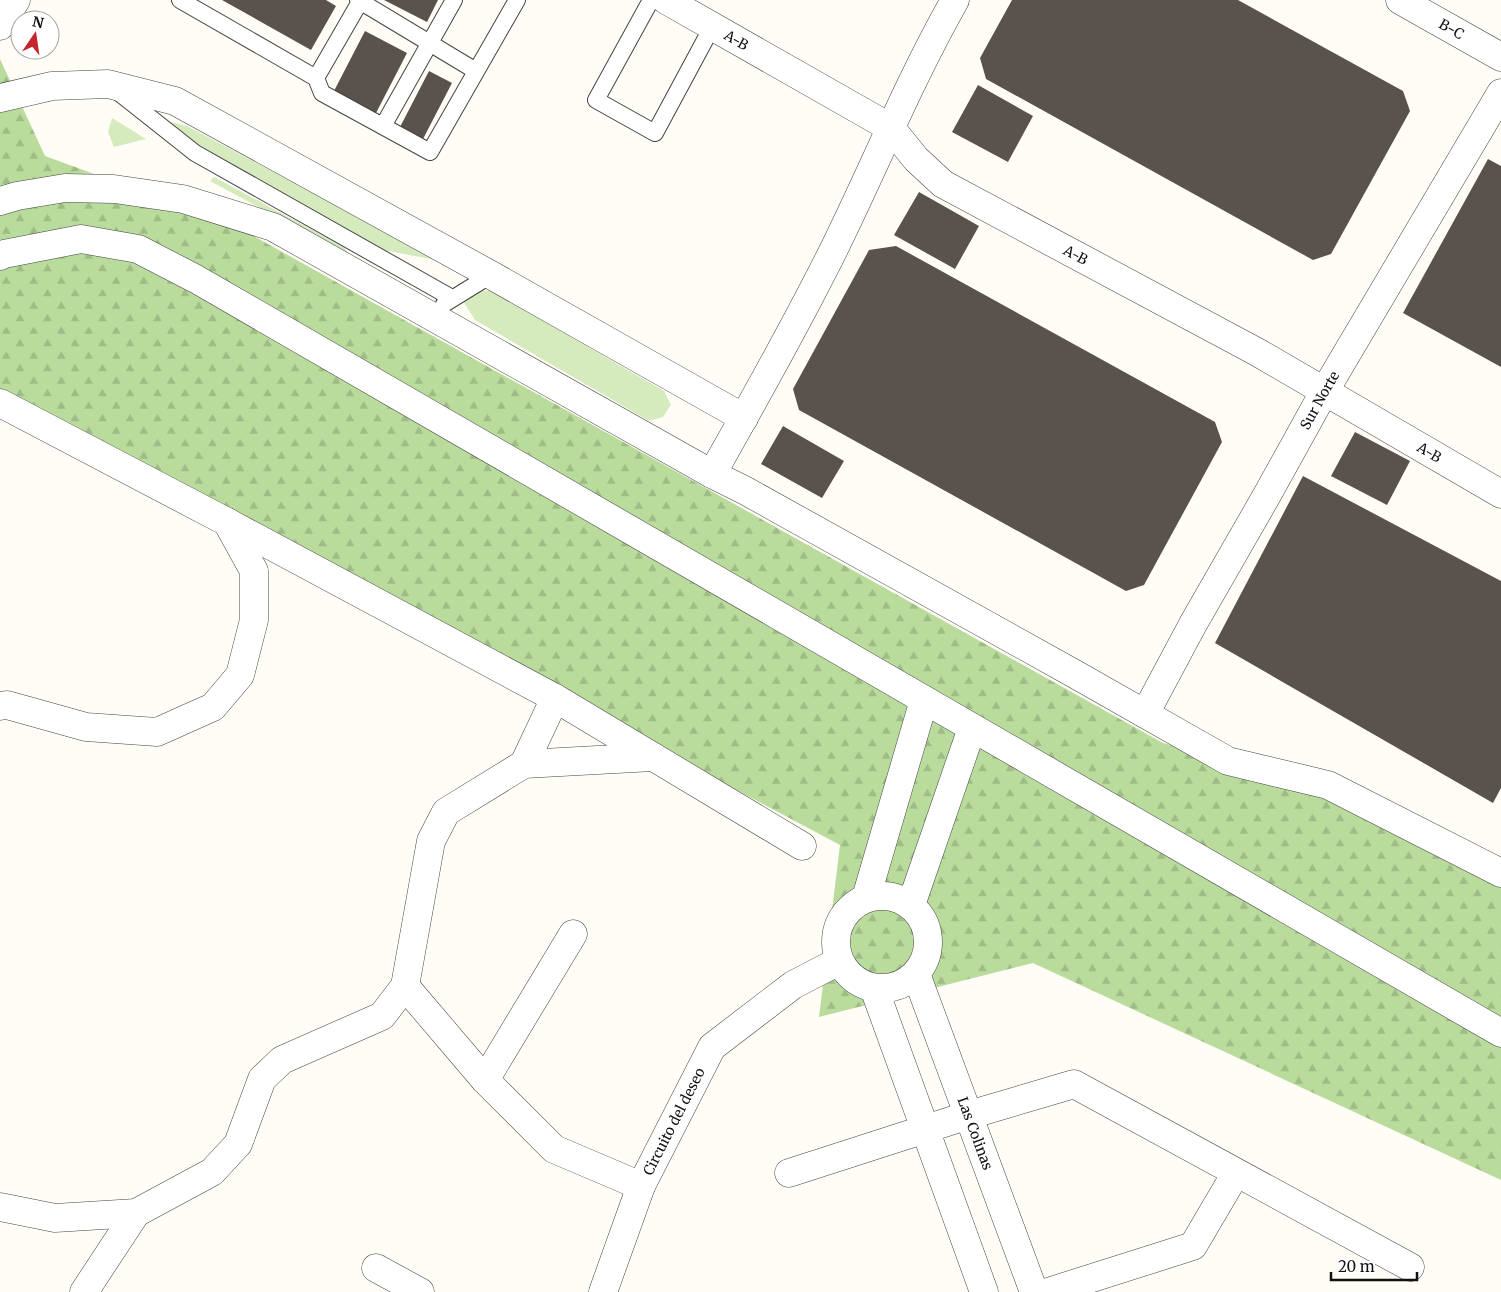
<svg xmlns="http://www.w3.org/2000/svg" width="1501" height="1292" font-family="Merriweather,serif">
  <defs>
    <pattern id="forest-firs" width="22" height="20" patternUnits="userSpaceOnUse" patternTransform="scale(1.25)"><rect width="22" height="20" fill="#b9dc9c"/><path d="M5 1l3.5 6h-7zM16 11l3.5 6h-7z" fill="#9ebc85"/></pattern>
  </defs>
  <rect width="100%" height="100%" fill="#fffdf5"/>
  <path fill="#d5ebbd" d="M146,116l41,10 254,135 -58,-11z
    M112,118l34,21 -32,8 -6,-15z
    M214,177l130,70 6,9 -140,-75z
    M490,290l174,101 7,14 -8,12 -14,4 -174,-101 -16,-25z"/>
  <path fill="url(#forest-firs)" d="M0,59l45,97 189,69 929,518 169,45 169,96v296l-468,-217 -214,54 21,-172 -840,-447z"/>
  <path fill="#5a524d" d="M222,0h104l10,6 -25,44z
    M384,0h54l-11,22z
    M1012,0h226l165,91 7,20 -79,143 -18,6 -327,-181 -6,-21z
    M365,31l42,22 -31,60 -42,-22z
    M429,71l23,12 -29,56 -23,-12z
    M978,85l55,31 -25,46 -56,-30z
    M1488,159l13,7v201l-98,-54z
    M919,192l60,34 -24,43 -61,-34z
    M896,246l319,176 7,20 -78,143 -18,6 -327,-181 -6,-21 76,-139z
    M783,426l61,35 -22,37 -61,-34z
    M1355,432l55,29 -23,44 -56,-29z
    M1303,476l198,105v207l-8,15 -278,-160z"/>
  <g fill="none" stroke-linecap="round" stroke-linejoin="round">
    <g stroke="#444" stroke-width="18">
      <path id="service" d="M180,0l136,78 6,15 108,59 87,-152
        M358,0l118,71
        M651,0l-55,100 59,33 57,-106
        M316,78l45,-78
        M118,92l77,61 257,145
        M383,126l71,-126
        M444,304l47,-29"/>
    </g>
    <g stroke="#444" stroke-width="29">
      <g id="minor">
        <path id="s1" d="M666,0l225,128 25,31 27,25 314,168 244,142"/>
        <path id="s2" d="M1400,0l101,57"/>
        <path d="M0,26l16,-26"/>
        <path d="M0,98l52,-12 56,-2 67,17 316,174 253,143"/>
        <path d="M0,201l17,-5 48,-8 49,1 69,10 90,28 439,247 34,17 327,182 155,88 100,24 173,88"/>
        <path d="M0,256l4,-2 77,-15 57,10 58,30 1305,754"/>
        <path d="M0,403l227,119 328,176 247,148"/>
        <path d="M712,474c42,-74 83,-147 121,-223 41,-83 76,-170 122,-251"/>
        <path d="M0,706l7,-1 79,22 71,5 56,-25 27,-32 14,-55v-49l-27,-49"/>
        <path id="s3" d="M1145,714l48,-90 74,-129 57,-103 177,-299"/>
        <path d="M524,764l31,-66"/>
        <circle cx="882" cy="942" r="46"/>
        <path d="M866,898l58,-198"/>
        <path d="M911,905l61,-177"/>
        <path id="s4" d="M916,974l118,318"/>
        <path d="M405,986l80,94 69,69 87,37"/>
        <path d="M874,988l110,304"/>
        <path d="M485,1080l88,-146"/>
        <path d="M789,1173l180,-58 105,-31 336,183"/>
        <path d="M0,1207l55,11 81,-5 76,-41 26,-28 24,-65 20,-19 100,-44 23,-30 26,-145 15,-29 78,-48 129,-7"/>
        <path d="M376,1268l44,24"/>
        <path d="M84,1292l52,-79"/>
        <path id="s5" d="M603,1292l38,-106 71,-139 81,-62 46,-24"/>
        <path d="M1048,1292l145,-46 43,-73"/>
      </g>
    </g>
    <use href="#service" stroke="#fff" stroke-width="16"/>
    <use href="#minor" stroke="#fff" stroke-width="28"/>
  </g>
  <g text-anchor="middle" stroke-width="5" stroke-linejoin="round" paint-order="stroke">
    <g font-size="14" fill="#111" stroke="#fff">
      <text dy="5" stroke="none"><textPath href="#s2" startOffset="59">B-C</textPath></text>
      <text dy="5" stroke="none"><textPath href="#s1" startOffset="81">A-B</textPath></text>
      <text dy="5" stroke="none"><textPath href="#s1" startOffset="486">A-B</textPath></text>
      <text dy="5" stroke="none"><textPath href="#s3" startOffset="359">Sur Norte</textPath></text>
      <text dy="5" stroke="none"><textPath href="#s1" startOffset="891">A-B</textPath></text>
      <text dy="5" stroke="none"><textPath href="#s5" startOffset="185">Circuito del deseo</textPath></text>
      <text dy="5" stroke="none"><textPath href="#s4" startOffset="170">Las Colinas</textPath></text>
    </g>
  </g>
  <g transform="translate(35 35) rotate(13)"><circle r="24" fill="#ffffff" stroke="#a0a0a0"/>
  <path d="M0-4L9 19L0 12L-9 19Z" fill="#c4262e"/>
  <text y="-8" font-size="14" font-weight="bold" text-anchor="middle" fill="#111111">N</text>
  </g>
  <path d="M1331 1272v8h86v-8" fill="none" stroke="#111111" stroke-width="2.5"/>
  <text x="1338" y="1272" font-size="15" fill="#111111" stroke="#ffffff" stroke-width="4" paint-order="stroke">20 m</text>
</svg>
